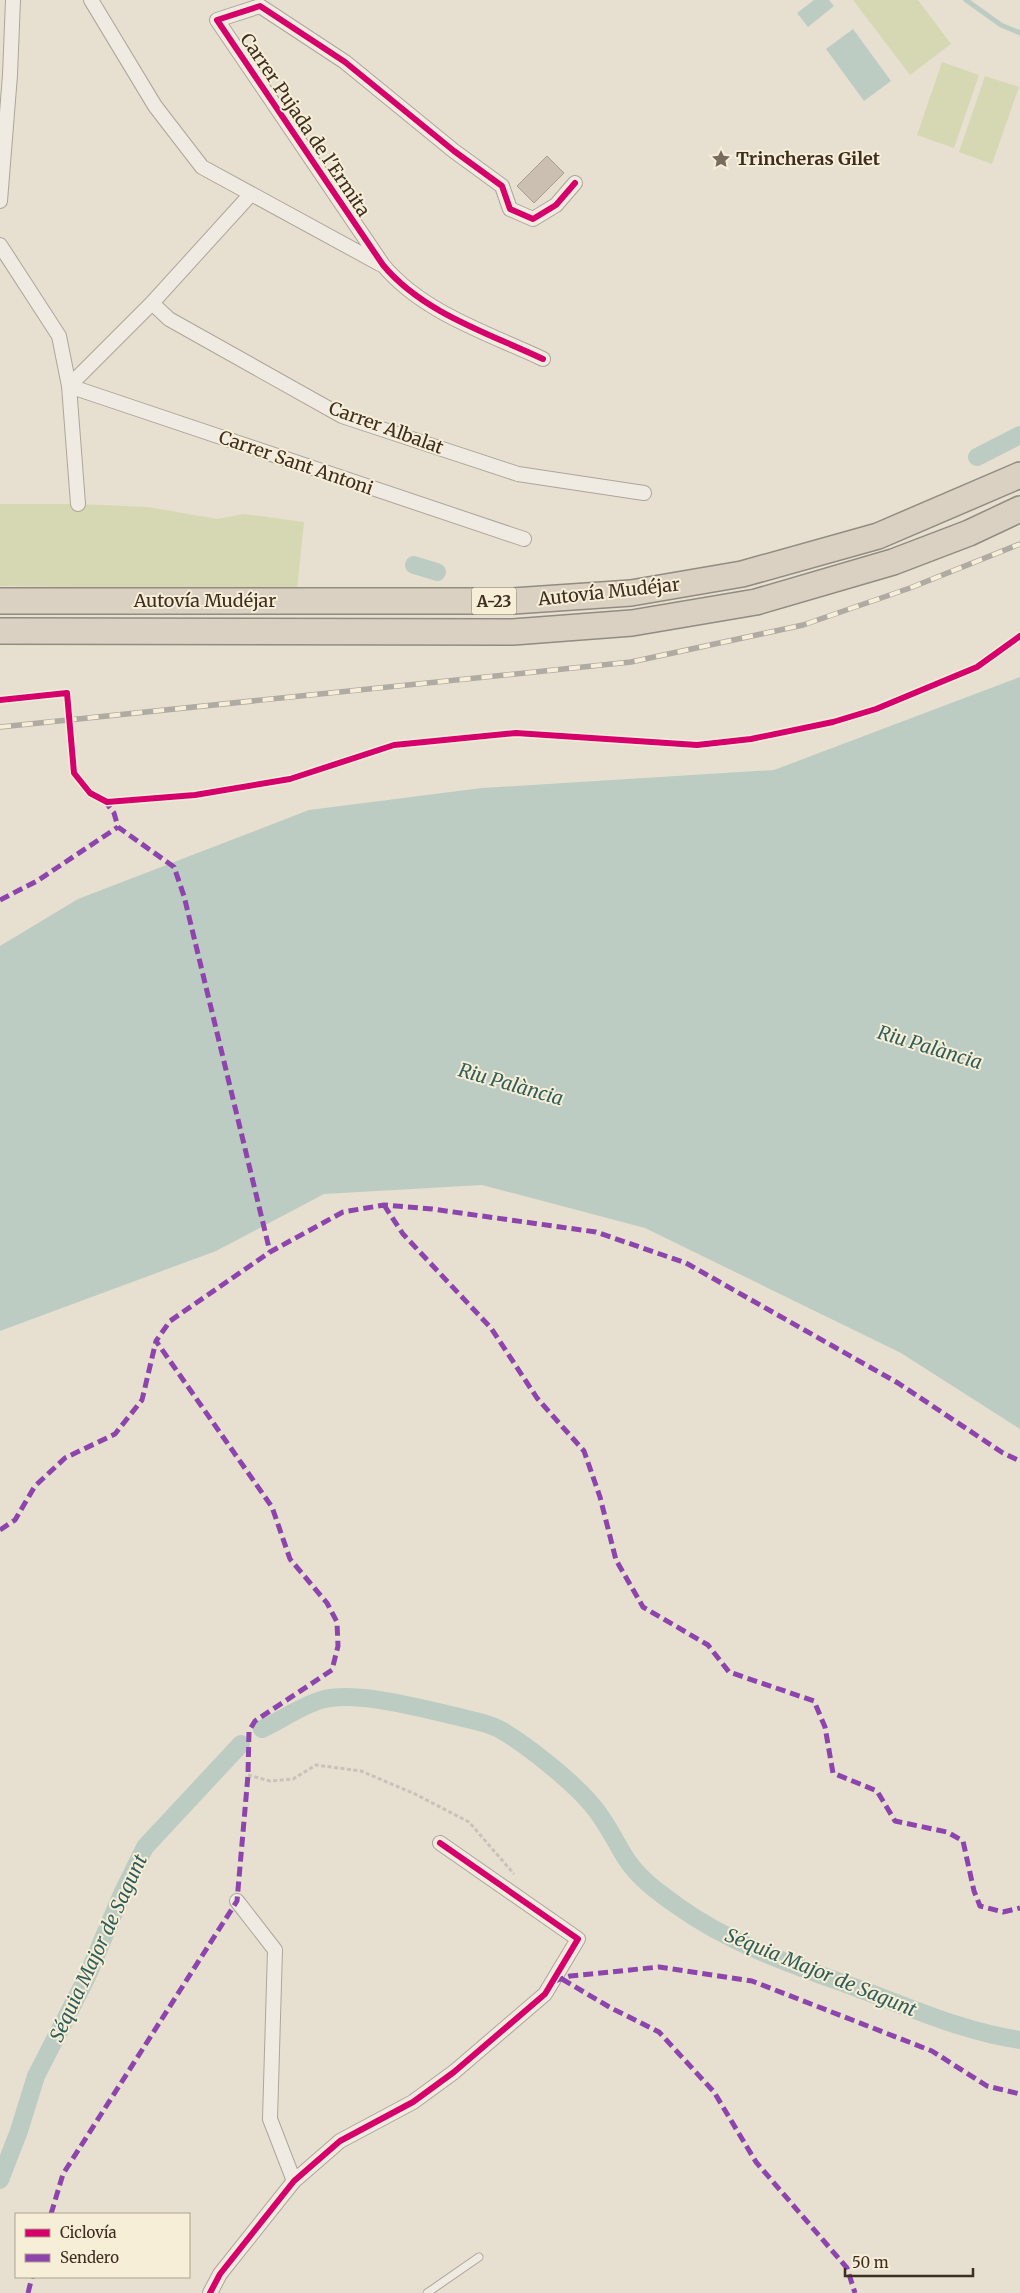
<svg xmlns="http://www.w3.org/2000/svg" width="1020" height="2293" font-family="Merriweather,serif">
  <rect width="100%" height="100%" fill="#e7e0d1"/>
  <path fill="#d6d7b3" d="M853,0h65l33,44 -41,31z
    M942,62l37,13 -25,73 -37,-13z
    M985,76l34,11 -27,77 -33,-12z
    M0,504h78l70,3 69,12 27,-5 60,8 -7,68 -297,-4z"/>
  <path fill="#bcccc2" d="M814,0h15l5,6 -26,21 -11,-14z
    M853,29l38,52 -27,20 -38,-52z
    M1020,677v752l-119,-76 -256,-125 -163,-43 -158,9 -108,57 -216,80v-385l78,-47 231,-89 173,-22 292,-18z"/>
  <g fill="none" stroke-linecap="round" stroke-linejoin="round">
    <path stroke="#bcccc2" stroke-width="5" d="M966,0l35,25 19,8"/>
    <path stroke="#bcccc2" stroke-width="18" d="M977,457l43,-22
      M414,565l23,7
      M262,1729c19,-9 39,-23 59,-29 34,-10 99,8 134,16 15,4 32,6 46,14 27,16 71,51 91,75 14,16 22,34 33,52 13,21 34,36 54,50 54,39 121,60 183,83 52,19 103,42 158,50
      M0,2180l19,-49 17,-55 50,-97 36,-85 23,-47 96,-103"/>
  </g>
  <path fill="#cbbfb2" stroke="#a89c90" d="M547,156l17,17 -30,30 -17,-17z"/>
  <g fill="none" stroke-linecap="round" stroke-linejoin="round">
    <g stroke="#ada599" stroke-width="9">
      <path id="lane" d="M427,2293l52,-36"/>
    </g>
    <g stroke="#ada599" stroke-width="16">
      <path id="street" d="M91,0l64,106 47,61 178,97
        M0,201l10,-126 3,-75
        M0,245l59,91 10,50 9,118
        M152,303l17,16 173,97 176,58 126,19
        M543,359c-55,-26 -120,-46 -160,-94l-166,-245 43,-14 85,56 109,89 48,35 8,23 23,10 23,-14 19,-22
        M69,386l455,153
        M69,386l83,-83 99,-109
        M237,1901l38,49 -5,169 24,62
        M210,2293l10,-19 74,-93 46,-40 73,-39 41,-30 91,-78 33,-55 -138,-96"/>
    </g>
    <g stroke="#928b80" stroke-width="28">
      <path id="highway" d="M0,601h513l118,-8 111,-19 136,-38 142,-61
        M0,631l513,1 119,-9 124,-21 137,-40 76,-29 51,-24"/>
    </g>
    <path stroke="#c8c2b9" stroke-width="3" stroke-dasharray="4 2.5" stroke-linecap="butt" d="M248,1775l22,6 23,-2 23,-14 45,6 54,23 54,28 45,52"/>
    <use href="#lane" stroke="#efebe3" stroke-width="7"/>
    <use href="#street" stroke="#efebe3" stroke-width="14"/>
    <use href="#highway" stroke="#dad1c2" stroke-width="25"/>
    <g stroke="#afaaa2" stroke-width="5.5">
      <path id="rail" d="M0,727l631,-65 172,-37 107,-37 110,-44"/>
    </g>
    <use href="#rail" stroke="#f7eed8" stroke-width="4" stroke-dasharray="11" stroke-linecap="butt"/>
    <path stroke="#8e44ad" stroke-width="5" stroke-dasharray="10 5" stroke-linecap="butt" d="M104,800l10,13 4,14 56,40 10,29 86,356
      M0,900l37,-19 81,-54
      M384,1205l19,29 88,94 46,70 47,53 16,46 16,63 27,47 65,38 21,27 85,29 11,26 8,46 44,18 18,30 52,11 16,9 11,50 6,15 23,6 17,-4
      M0,1530l15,-10 20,-34 30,-28 50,-24 27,-34 14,-59
      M562,1979l49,29 48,24 55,60 42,70 91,106 8,25
      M554,1981l16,-5 89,-9 93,14 180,70 55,35 33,8
      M51,2214l12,-40 174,-273 11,-126 1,-44 6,-10 77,-51 6,-24 -1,-24 -10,-19 -37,-44 -18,-52 -116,-166 14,-20 100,-69 73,-40 41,-7 48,4 164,23 90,31 212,120 105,70 17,8
      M28,2293l4,-16"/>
    <g stroke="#f7eed8" stroke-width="9">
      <path id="cycleway" d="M543,359c-55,-26 -120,-46 -160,-94l-166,-245 43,-14 85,56 109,89 48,35 8,23 23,10 23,-14 19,-22
        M0,700l67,-7 7,80 16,20 17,9 88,-7 95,-16 104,-34 122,-12 181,12 54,-6 82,-17 43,-13 101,-42 43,-31
        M210,2293l10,-19 74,-93 46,-40 73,-39 41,-30 91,-78 33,-55 -138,-96"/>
    </g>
    <use href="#cycleway" stroke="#d6006c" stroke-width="6"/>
  </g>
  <defs>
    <g id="sight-bare" transform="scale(1.5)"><path d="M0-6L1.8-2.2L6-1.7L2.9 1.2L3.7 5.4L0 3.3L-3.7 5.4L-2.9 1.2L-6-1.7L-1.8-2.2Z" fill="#786c5e" stroke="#f7eed8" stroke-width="2.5" paint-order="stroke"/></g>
  </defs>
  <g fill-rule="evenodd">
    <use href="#sight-bare" x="721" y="159"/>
  </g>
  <g text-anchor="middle" stroke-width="4" stroke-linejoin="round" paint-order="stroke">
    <rect fill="#f7eed8" stroke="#756857" stroke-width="1" x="471.5" y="587.5" width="45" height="27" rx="4"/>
    <g font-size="16" font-weight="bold" fill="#3d2e20">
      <text x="494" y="607">A-23</text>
    </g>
    <g font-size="18" fill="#3d2e20" stroke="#f7eed8">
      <text transform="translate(305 125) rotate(56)" y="6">Carrer Pujada de l'Ermita</text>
      <text transform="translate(386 428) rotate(20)" y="6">Carrer Albalat</text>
      <text transform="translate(296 463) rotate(19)" y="6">Carrer Sant Antoni</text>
      <text transform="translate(609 592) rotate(-6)" y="6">Autovía Mudéjar</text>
      <text x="205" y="607">Autovía Mudéjar</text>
    </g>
    <g font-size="18" font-weight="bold" fill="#3d2e20" stroke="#f7eed8" text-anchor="start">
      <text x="736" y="165">Trincheras Gilet</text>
    </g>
    <g font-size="19" font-style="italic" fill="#2f5d5a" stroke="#f7eed8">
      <text transform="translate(930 1047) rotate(17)" y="7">Riu Palància</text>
      <text transform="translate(511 1084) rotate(16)" y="7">Riu Palància</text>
      <text transform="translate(98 1948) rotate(-65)" y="7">Séquia Major de Sagunt</text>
      <text transform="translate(821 1972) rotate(22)" y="7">Séquia Major de Sagunt</text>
    </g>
  </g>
  <rect x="15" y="2213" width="175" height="65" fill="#f7eed8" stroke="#ada18e"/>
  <rect x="25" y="2229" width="25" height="8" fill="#d6006c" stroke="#ada18e"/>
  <text x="60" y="2238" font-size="15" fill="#3d2e20">Ciclovía</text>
  <rect x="25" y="2254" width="25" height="8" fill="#8e44ad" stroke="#ada18e"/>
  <text x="60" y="2263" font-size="15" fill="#3d2e20">Sendero</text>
  <path d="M845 2268v8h128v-8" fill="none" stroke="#3d2e20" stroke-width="2.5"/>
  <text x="852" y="2268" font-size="15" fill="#3d2e20" stroke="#f7eed8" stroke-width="4" paint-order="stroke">50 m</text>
</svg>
